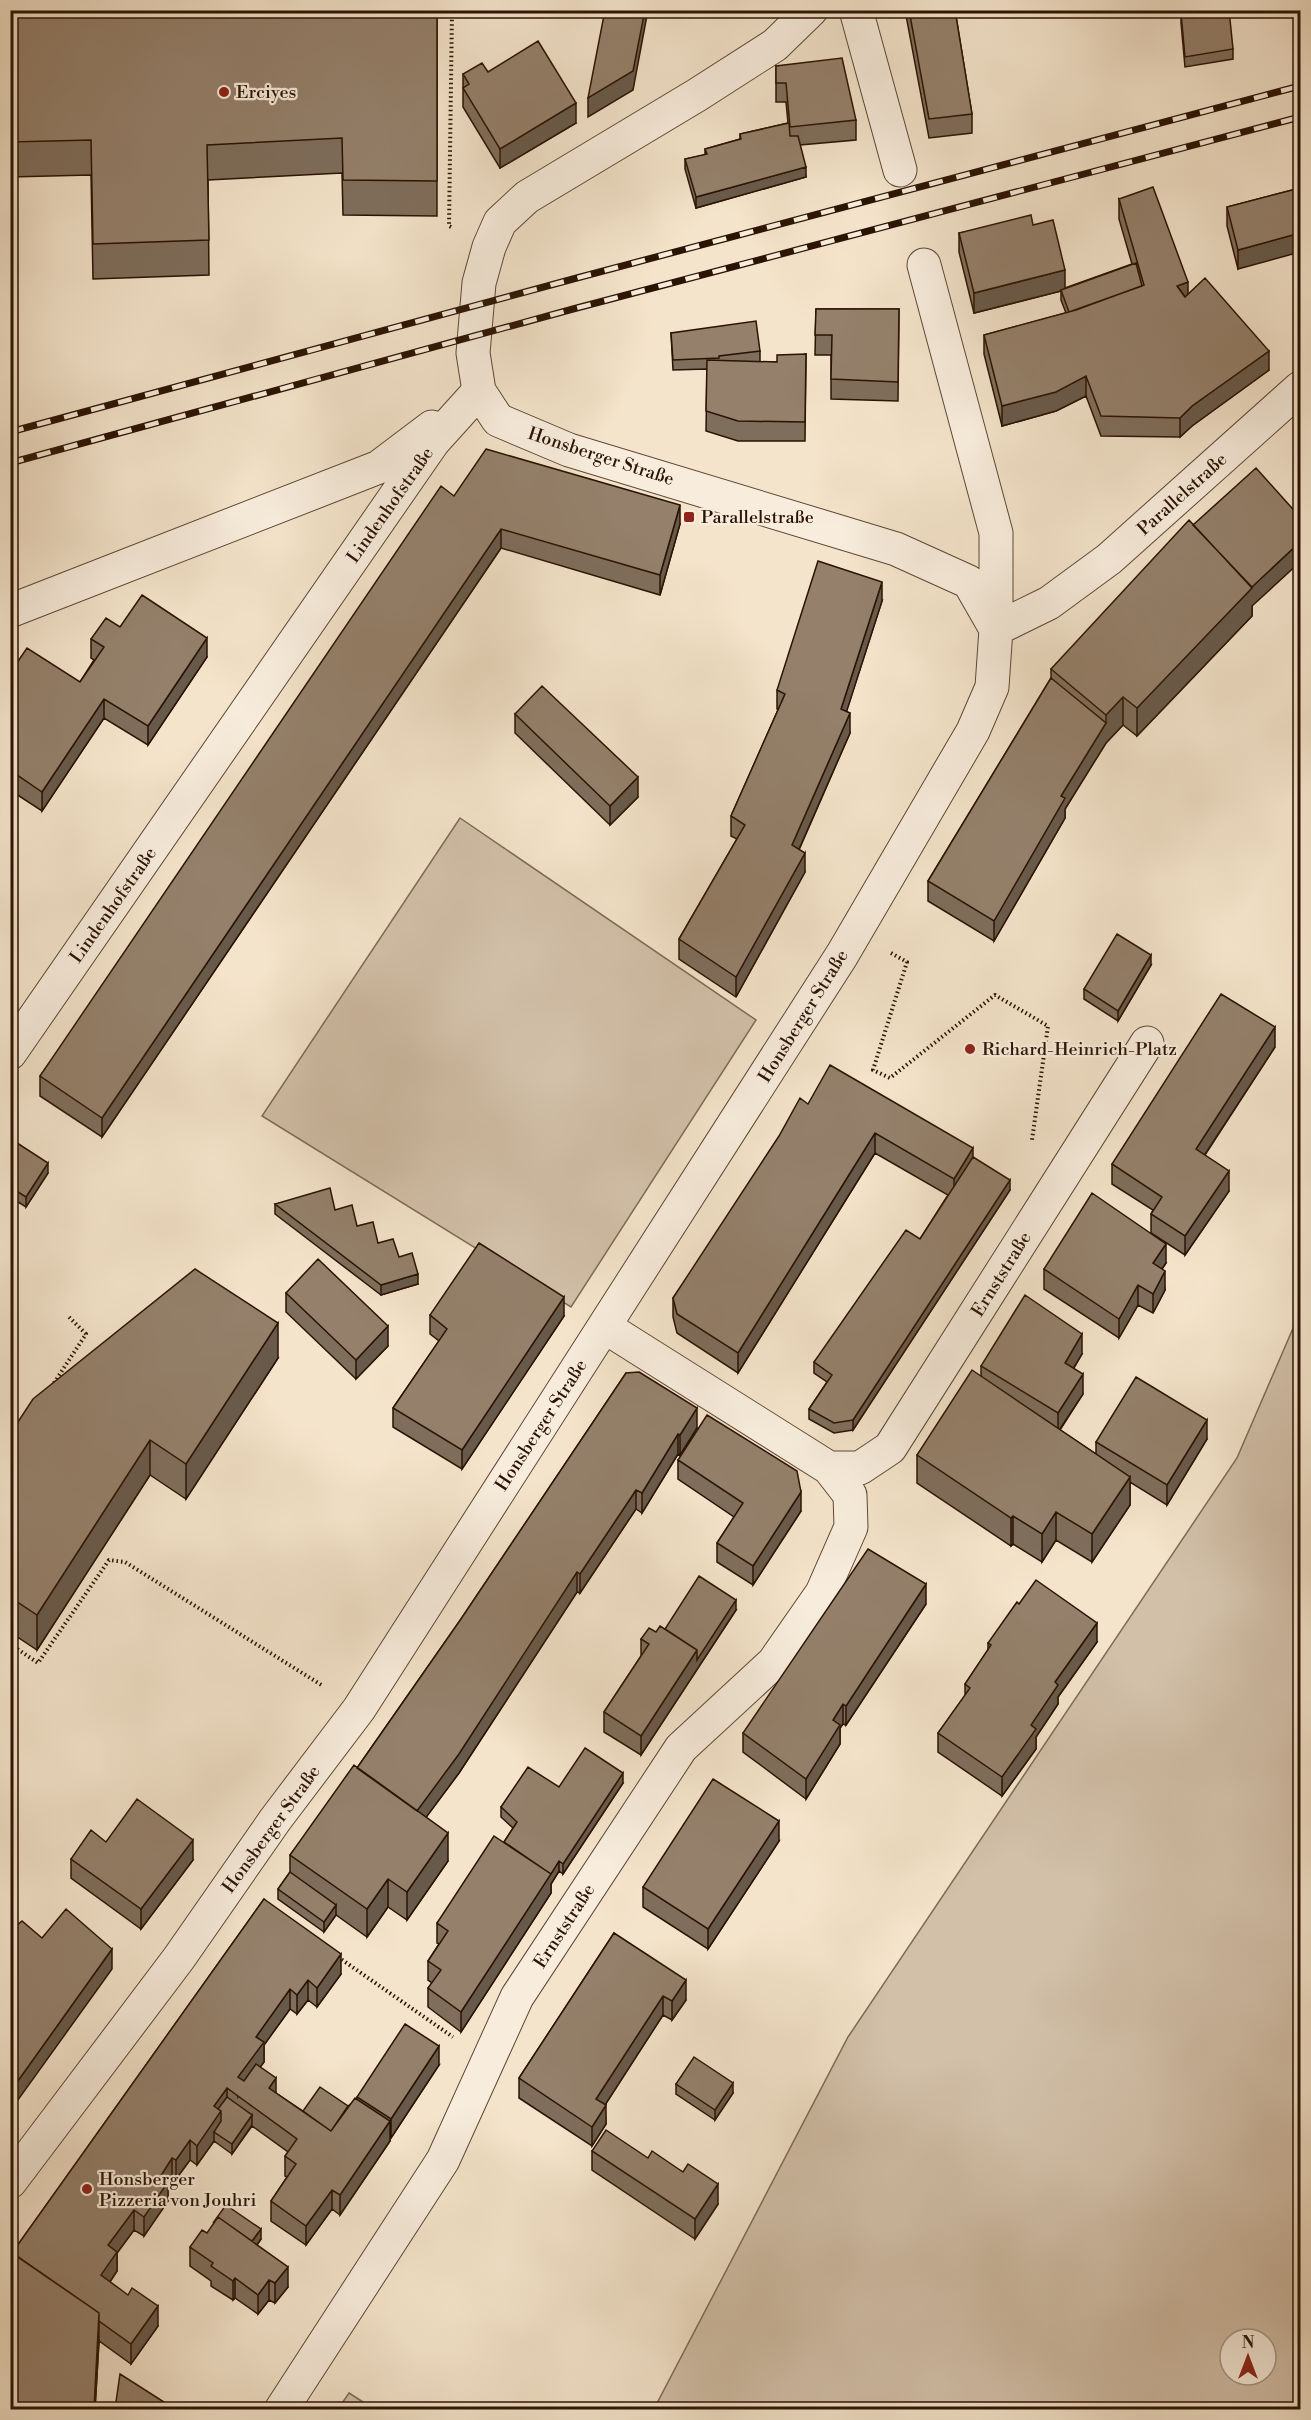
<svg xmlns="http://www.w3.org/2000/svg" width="1311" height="2420" font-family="'Libre Bodoni',serif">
  <rect width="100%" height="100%" fill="#f4e4cb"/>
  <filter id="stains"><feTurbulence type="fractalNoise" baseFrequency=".00333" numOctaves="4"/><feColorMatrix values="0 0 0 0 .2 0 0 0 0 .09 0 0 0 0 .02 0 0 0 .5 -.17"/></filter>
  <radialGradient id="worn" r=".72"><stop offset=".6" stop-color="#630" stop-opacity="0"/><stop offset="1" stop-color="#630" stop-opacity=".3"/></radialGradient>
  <path fill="#d2c0a9" stroke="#7e6a56" stroke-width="1.5" fill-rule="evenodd" d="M460,818l296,202 -185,287 -309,-191z
    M1300,1312v1097h-646l194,-372 389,-579zM1230,2339h36v36h-36z
    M349,2393l25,16h-36z"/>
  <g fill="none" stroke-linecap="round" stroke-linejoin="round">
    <g stroke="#5d4735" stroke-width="35">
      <path id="minor" d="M811,10l-36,35 -78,50 -170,102 -27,25 -11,25 -10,36 -6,70 6,38 19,29 71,30 327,99 73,33 27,47
        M856,10l44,160
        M10,611l369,-144 53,-40
        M996,629l53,-26 60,-44 191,-171
        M10,1053l423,-611 46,-51
        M829,1468h31l30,-20 257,-405
        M10,2182l169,-224 96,-138 84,-111 483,-754 131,-224 19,-44 4,-58v-96l-72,-268
        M281,2410l162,-250 74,-163 164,-249 93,-86 48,-69 29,-66 -1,-32 -21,-27 -224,-141"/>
    </g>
    <path stroke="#2b1303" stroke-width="4" stroke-dasharray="1.5 3" stroke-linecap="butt" d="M451,227l-2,-1 3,-216
      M891,953l16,9 -34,108 17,8 105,-83 53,31 -16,114
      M54,1383l32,-49 -18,-18
      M10,1644l28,19 71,-103 16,2 198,124
      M338,1957l115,80"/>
    <use href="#minor" stroke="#f8eddd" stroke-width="33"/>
    <g stroke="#2b1303" stroke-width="7">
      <path id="rail" d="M10,432l563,-153 727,-193
        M10,463l563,-154 727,-192"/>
    </g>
    <use href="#rail" stroke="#f8eddd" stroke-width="4.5" stroke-dasharray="14" stroke-linecap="butt"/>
  </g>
  <path fill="#7f6e5c" stroke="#2b1303" stroke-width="1.5" d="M10,10h427v206l-94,-1 -1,-42 -134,7 1,95 -116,4 -2,-104 -81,2z
    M548,10h23v4z
    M905,10h50l17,104v19l-43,5z
    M1181,13l52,36v10l-48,8 -4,-44z
    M776,66l80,54v20l-56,5 6,32 -110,31 -11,-39v-10l20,-4v-6l35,-10v-5l48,-11 -2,-21h-10z
    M488,72l88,51 -76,45 -37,-61v-33z
    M1300,188l-62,81 -11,-43v-19z
    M1119,199l69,95 81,76 -77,56 -12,11 -79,-1 -15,-40 -30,15 -54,15 -18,-72v-19l82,-22 -5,-13v-9l-87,22 -15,-61v-19l74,-8 32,63 67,-24 -13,-45z
    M816,309h83l-1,92 -67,-2v-44h-16z
    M671,333l89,18v11h17l29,-8 -1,87h-67l-32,-10 1,-62 -34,1z
    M454,496l226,28 -20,71 -159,-47 -399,589 -62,-41v-20z
    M882,601l-36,111 4,21 -51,117 6,22 -69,125 -57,-38v-20l58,-100 -6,-3v-20l47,-106 -1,-1v-19z
    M1252,606v10l-115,120 -14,-11 -17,18 -41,66v9l-71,123 -66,-40v-20l123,-203v-9z
    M120,627l87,30 -59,88 -44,-27 -62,93 -32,-21v-117l70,9 14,-22 -3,-2v-19z
    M515,714l123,83 -28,28 -95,-92z
    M1151,965l-33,56 -34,-22v-10z
    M1275,1047l-70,108 24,36 -44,64 -34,-22v-19l2,-4 -41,-26v-20z
    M808,1104l165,53 37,33 -157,240 -19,3 -25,-14v-10l18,-27 -13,-9v-11l106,-123 28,-44 -73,-42 -137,220 -61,-40 -4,-16v-19z
    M10,1145l38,28 -22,34 -16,-10z
    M275,1204l60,6 43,33 21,14 19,27 -37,11 -106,-81z
    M1166,1263l-4,6 3,21 -12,23 -15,-8 -19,33 -75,-49v-20z
    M286,1293l102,53 -32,33 -70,-67z
    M430,1315l134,1 -102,153 -69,-42v-19l46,-67 -9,-7z
    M1082,1354l-8,14 9,26 -23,36 36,24v-12l111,-3 -40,66 -37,-23v23l-38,57 -36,-22 -14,22 -29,-18 -2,2 -94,-63v-28l64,-79v-10z
    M278,1358l-92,141 -36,-24 -113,175 -27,-18v-198z
    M626,1373l71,55 -17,27 -2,-1 -36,59 -6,-4 -56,84 -3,-1 -118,181 -33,44 22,44 -41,59 -19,-13 -21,30 -31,-22 -12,17 -46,-33v-10l12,-17v-17l67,-87 104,-149z
    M678,1460l123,51 -48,74 -36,-23v-19l17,-26 -56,-38z
    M926,1604l-80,121 -3,-1 -3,4v16l-34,55 -63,-47v-19z
    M736,1610l-95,145 -37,-23v-20l37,-56v-17l24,-10z
    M1097,1642l-39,55v7l-22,33v12l-34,47 -64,-44v-19l27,-37v-12l23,-34v-7z
    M623,1783l-60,91 -4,-3 -8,13v9l-90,139 -33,-25v-19l4,-5 -4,-3v-19l11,-17 -2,-1v-20l67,-81 9,-14 -12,-11v-10l58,-20z
    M779,1841l-71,108 -65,-42v-20z
    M71,1859l122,1 -52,69 -70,-51z
    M264,1899l77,75 -24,33 -9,-7 -11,14 -7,-5 -26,36v17l-4,5 16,26 27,18 45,-5 9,-7v-2l82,-32 -48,73h-1v3l-50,74 -8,-6 -26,36 -35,-24v-20l16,-24 -2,-1v-20l3,-4 -36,-26 -20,28 -18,-13 -17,24 -7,-5 -14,19 -4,-2 -4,7v17l-24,35 -10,-6 -17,23v18l-7,11 48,44 -27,38 -32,-23 -4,68h-85v-158l2,2z
    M614,1933l72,67 -14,20 -9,-5 -58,90 1,19 -14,22 -73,-48v-20z
    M676,2084l57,9 -18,27 -39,-26z
    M592,2151l56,7 35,14 35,32 -23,35 -103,-69z
    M207,2233l54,6 -4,6 31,42 -13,16 -6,-3 -11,14 -23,-16 -2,2 -22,-14v-5l-21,-15v-19z"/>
  <path fill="#685a4b" stroke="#2b1303" stroke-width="1.5" d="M645,10h3l-15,80 -45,27v-19z
    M576,103v20l-76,45v-19z
    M806,167v10l-110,31v-11z
    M1300,233v19l-62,17v-19z
    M1065,270v20l-91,23v-20z
    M1188,282v19l-11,-15z
    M1269,351v19l-77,56 -12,11v-19l12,-12z
    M1086,376v20l-30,15 -54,15v-20z
    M680,505v19l-20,71v-20z
    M501,529v19l-399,589v-19z
    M1300,542v20l-48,44v10l-115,120v-28l110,-117z
    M882,582v19l-41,128v-20z
    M207,638v19l-59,88v-19z
    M1123,697v28l-17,18 -41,66v9l-71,123v-20l67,-125 45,-73v-8z
    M104,699v19l-62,93v-19z
    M850,713v20l-58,132v-20z
    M638,777v20l-28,28v-19z
    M805,853v19l-69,125v-20z
    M1151,955v10l-33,56v-10z
    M1275,1027v20l-79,121v-19z
    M875,1133v20l-137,220v-20z
    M973,1148v19l-19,31v-19z
    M48,1163v10l-22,34v-10z
    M1229,1171v20l-44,64v-19z
    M1010,1180v10l-157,240v-10z
    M1166,1244v19l-13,19v-19z
    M1165,1271v19l-12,23v-19z
    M418,1274v10l-37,11v-10z
    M1138,1285v20l-19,33v-19z
    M564,1297v19l-102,153v-19z
    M278,1323v35l-92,141v-35z
    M388,1326v20l-32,33v-19z
    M1082,1334v20l-17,28v-19z
    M1083,1374v20l-25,38v-19z
    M697,1408v20l-17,27v-20z
    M1207,1420v19l-40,66v-20z
    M678,1434v20l-36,59v-20z
    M150,1440v35l-113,175v-35z
    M1130,1477v28l-38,57v-28z
    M636,1490v19l-56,84v-19z
    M801,1492v19l-48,74v-19z
    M1056,1512v28l-14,22v-28z
    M1013,1516v28l-2,2v-28z
    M577,1572v20l-118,181 -46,62v-19z
    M926,1584v20l-80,121v-19z
    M736,1600v10l-95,145v-19l56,-86z
    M1097,1623v19l-39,55v7l-22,33v12l-34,47v-19l53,-95z
    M843,1704v20l-3,4v16l-34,55v-20l27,-59z
    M623,1773v10l-60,91v-10z
    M779,1821v20l-71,108v-20z
    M448,1833v28l-41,59v-28z
    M193,1840v20l-52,69v-20z
    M559,1861v10l-8,13v9l-90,139v-20z
    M388,1879v28l-21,30v-28z
    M336,1905v10l-12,17v-10z
    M112,1949v20l-102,142v-19z
    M341,1954v20l-24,33v-19z
    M308,1980v20l-11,14v-19z
    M686,1980v20l-14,20v-19z
    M290,1989v20l-26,36v17l-26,35v-20l18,-40z
    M663,1996v19l-67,104v-20z
    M439,2046v19l-48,73v-19z
    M276,2078v20l-7,-10z
    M733,2083v10l-18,27v-10z
    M227,2088v19l-6,24 -7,1v9l-17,24v-19l17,-40z
    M606,2105v19l-14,22v-19z
    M252,2115v10l-20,29v-10z
    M390,2121v20l-50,74v-20z
    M190,2140v20l-14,19v-19z
    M172,2158v19l-4,7v17l-24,35v-19l16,-40z
    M718,2184v20l-23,35v-20z
    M332,2190v19l-26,36v-19z
    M134,2210v20l-17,23v18l-16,24v-20l7,-30z
    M261,2229v10l-13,18v-10z
    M288,2267v20l-13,16v-20z
    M235,2278v20l-2,2v-19z
    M269,2280v20l-11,14v-19z
    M158,2306v20l-27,38v-20z
    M99,2313v28l-4,68h-1z"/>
  <path fill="#94806b" stroke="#2b1303" stroke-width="1.5" d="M10,10h427v171l-94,-1 -1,-42 -135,7 2,95 -116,4 -2,-104 -81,2z
    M605,10h40l-12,61 -45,27z
    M909,10h46l17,104 -43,5z
    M1205,10h24l4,39 -48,8 -4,-44z
    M538,41l38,62 -76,46 -37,-61 6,-4 -6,-10 19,-11 6,9z
    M842,58l14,62 -66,7 -4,-44h-10v-17z
    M789,123l1,13h8l8,31 -110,30 -11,-38 22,-5 -2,-5 36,-10 -1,-5z
    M1153,187l35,95 -11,4 8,11 20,-19 64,73 -77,55 -12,12 -79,-2 -15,-40 -30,16 -54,14 -18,-71 92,-25 68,-25 -25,-86z
    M1300,188v45l-62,17 -11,-43z
    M1031,215l2,10 20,-5 12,50 -91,23 -15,-60z
    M1136,263l6,23 -73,26 -8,-22z
    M816,309h83l-1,73 -67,-3 1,-44h-17z
    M756,321l4,30 -41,5v2l-46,2 -2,-27z
    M806,354l-1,68 -67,-1 -32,-10 1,-51 70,2v-7z
    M486,449l194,56 -20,70 -159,-46 -399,589 -62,-42 401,-590 13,10z
    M1256,468l44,49v25l-48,45 -59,-62z
    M1189,520l63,68 -115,120 -14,-11 -17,18 -55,-46z
    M818,561l64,21 -41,127 9,4 -58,132 13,8 -69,124 -57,-38 66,-114 -14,-9 54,-122 -8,-4z
    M142,595l65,43 -59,88 -44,-27 -62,93 -32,-22v-97l17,-25 53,34 24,-35 -13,-8 15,-21 14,9z
    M1051,678l55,45 -45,73 4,2 -71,123 -66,-40z
    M542,686l96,91 -28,29 -95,-92z
    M1117,934l34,21 -33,56 -34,-22z
    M1221,994l54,33 -79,122 33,22 -44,65 -34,-22 11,-17 -50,-33z
    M830,1065l143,83 -19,31 -79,-46 -137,220 -61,-39 -4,-16 106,-162 21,-38 8,6z
    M14,1141l34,22 -22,34 -16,-10v-42z
    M973,1157l37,23 -157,240 -19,3 -25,-14 23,-34 -18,-13 92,-132 14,9z
    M330,1188l5,22 17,-5 5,21 16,-4 5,21 15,-4 6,18 13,-4 6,21 -37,11 -106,-81z
    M1092,1193l74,51 -13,19 12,8 -12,23 -15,-9 -19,34 -75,-50z
    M479,1243l85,54 -102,153 -69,-42 54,-79 -17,-14z
    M318,1259l70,67 -32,34 -70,-67z
    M195,1269l83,54 -92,141 -36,-24 -113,175 -27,-18v-163l23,-35z
    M1025,1295l57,39 -17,29 18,11 -25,39 -77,-47z
    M972,1370l158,107 -38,57 -36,-22 -14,22 -29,-18 -2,2 -94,-63z
    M639,1372l58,36 -17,27 -2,-1 -36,59 -6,-3 -56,84 -3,-2 -118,182 -42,57 -60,-43 104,-149 165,-246z
    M1136,1377l71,43 -40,65 -71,-43z
    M707,1415l90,56 4,21 -48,74 -36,-23 26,-40 -65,-43z
    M868,1549l58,35 -80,122 -3,-2 -10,16 7,5 -34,54 -63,-46z
    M699,1576l37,24 -39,60v-10l-32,-21z
    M1036,1580l61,43 -42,59 3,3 -27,40 5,4 -34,48 -64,-44 32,-45 -5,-4 26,-39 -3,-2 29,-41 2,2z
    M660,1626l37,24 -56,86 -37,-24 45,-68 -8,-5 8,-11 7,4z
    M585,1748l38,25 -60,91 -4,-3 -8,13 -47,-32 13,-20 -16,-15 27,-40 31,20z
    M354,1765l94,68 -41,59 -19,-13 -21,30 -77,-54z
    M713,1779l66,42 -71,108 -65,-42z
    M137,1799l56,41 -52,69 -70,-50 20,-29 15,12z
    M494,1836l57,38 -90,138 -33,-24 13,-18 -13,-9 20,-30 -11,-8z
    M290,1872l46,33 -12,17 -46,-33z
    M264,1899l77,55 -24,34 -9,-8 -11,15 -7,-6 -34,48 8,5 -26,35 6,4 12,-17 20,14 -7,10 62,43 24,-33 35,23 -50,74 -8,-5 -26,36 -35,-25 25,-37 -11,-8 12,-17 -70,-51 -13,18 7,5 -24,35 -7,-6 -14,20 -4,-2 -12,19 8,5 -24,35 -10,-7 -26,35 9,7 -16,23 27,20 4,-7 26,18 -27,38 -32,-23v-8l-87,-60z
    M66,1909l46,40 -102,143v-161l12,-10 20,17z
    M614,1933l72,47 -14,21 -9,-5 -67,103 10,6 -14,22 -73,-49z
    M405,2024l34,22 -48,73 -34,-22z
    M694,2057l39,26 -18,27 -39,-26z
    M320,2087l28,19 -17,25 -28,-20z
    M227,2097l25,18 -20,29 -18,-12 7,-11v-10l-3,-2z
    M606,2130l42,28 4,-7 31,21 5,-8 30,20 -23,35 -103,-68z
    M226,2205l35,24 -9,12 -34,-24 -5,6z
    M218,2217l70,50 -13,16 -6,-3 -11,15 -23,-17 -2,3 -22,-15 2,-3 -23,-16 12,-17 5,3z
    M10,2251l89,62 -5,95 -84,-6z
    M120,2374l55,35h-60z"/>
  <g fill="#8f2418" stroke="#f8eddd" stroke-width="2">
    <circle cx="224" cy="92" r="6"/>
    <rect x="683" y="511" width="12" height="12" rx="3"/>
    <circle cx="970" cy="1049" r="6"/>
    <circle cx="87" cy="2189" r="6"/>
  </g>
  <g text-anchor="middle" stroke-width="4.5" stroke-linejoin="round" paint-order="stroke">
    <g font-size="18" fill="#2b1303" stroke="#f8eddd" text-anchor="start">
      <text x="236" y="98">Erciyes</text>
      <text x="701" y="523">Parallelstraße</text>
      <text x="982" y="1055">Richard-Heinrich-Platz</text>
      <text x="99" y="2185">Honsberger<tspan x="99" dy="21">Pizzeria von Jouhri</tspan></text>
    </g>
    <g font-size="18" fill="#2b1303" stroke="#f8eddd">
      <text transform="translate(601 456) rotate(18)" y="6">Honsberger Straße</text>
      <text transform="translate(1182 494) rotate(-42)" y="6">Parallelstraße</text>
      <text transform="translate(390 505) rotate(-55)" y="6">Lindenhofstraße</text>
      <text transform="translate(113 905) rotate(-55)" y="6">Lindenhofstraße</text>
      <text transform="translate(803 1016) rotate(-58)" y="6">Honsberger Straße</text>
      <text transform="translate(1001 1274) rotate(-58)" y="6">Ernststraße</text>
      <text transform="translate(541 1425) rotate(-57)" y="6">Honsberger Straße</text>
      <text transform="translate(271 1829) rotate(-54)" y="6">Honsberger Straße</text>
      <text transform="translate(564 1926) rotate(-57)" y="6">Ernststraße</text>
    </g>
  </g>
  <rect width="1311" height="2420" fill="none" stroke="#f4e4cb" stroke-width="36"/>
  <rect x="12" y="12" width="1287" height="2396" fill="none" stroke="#2b1303" stroke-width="3"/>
  <rect x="18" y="18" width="1275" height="2384" fill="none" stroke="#2b1303" stroke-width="1.5"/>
  <g transform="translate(1248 2357)"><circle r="28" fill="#f8eddd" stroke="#a69686" stroke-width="1.5"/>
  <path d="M0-4.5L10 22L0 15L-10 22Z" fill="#8f2418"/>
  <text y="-9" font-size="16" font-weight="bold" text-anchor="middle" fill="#2b1303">N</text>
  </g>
  <rect width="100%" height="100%" filter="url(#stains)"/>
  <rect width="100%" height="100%" fill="url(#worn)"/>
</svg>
